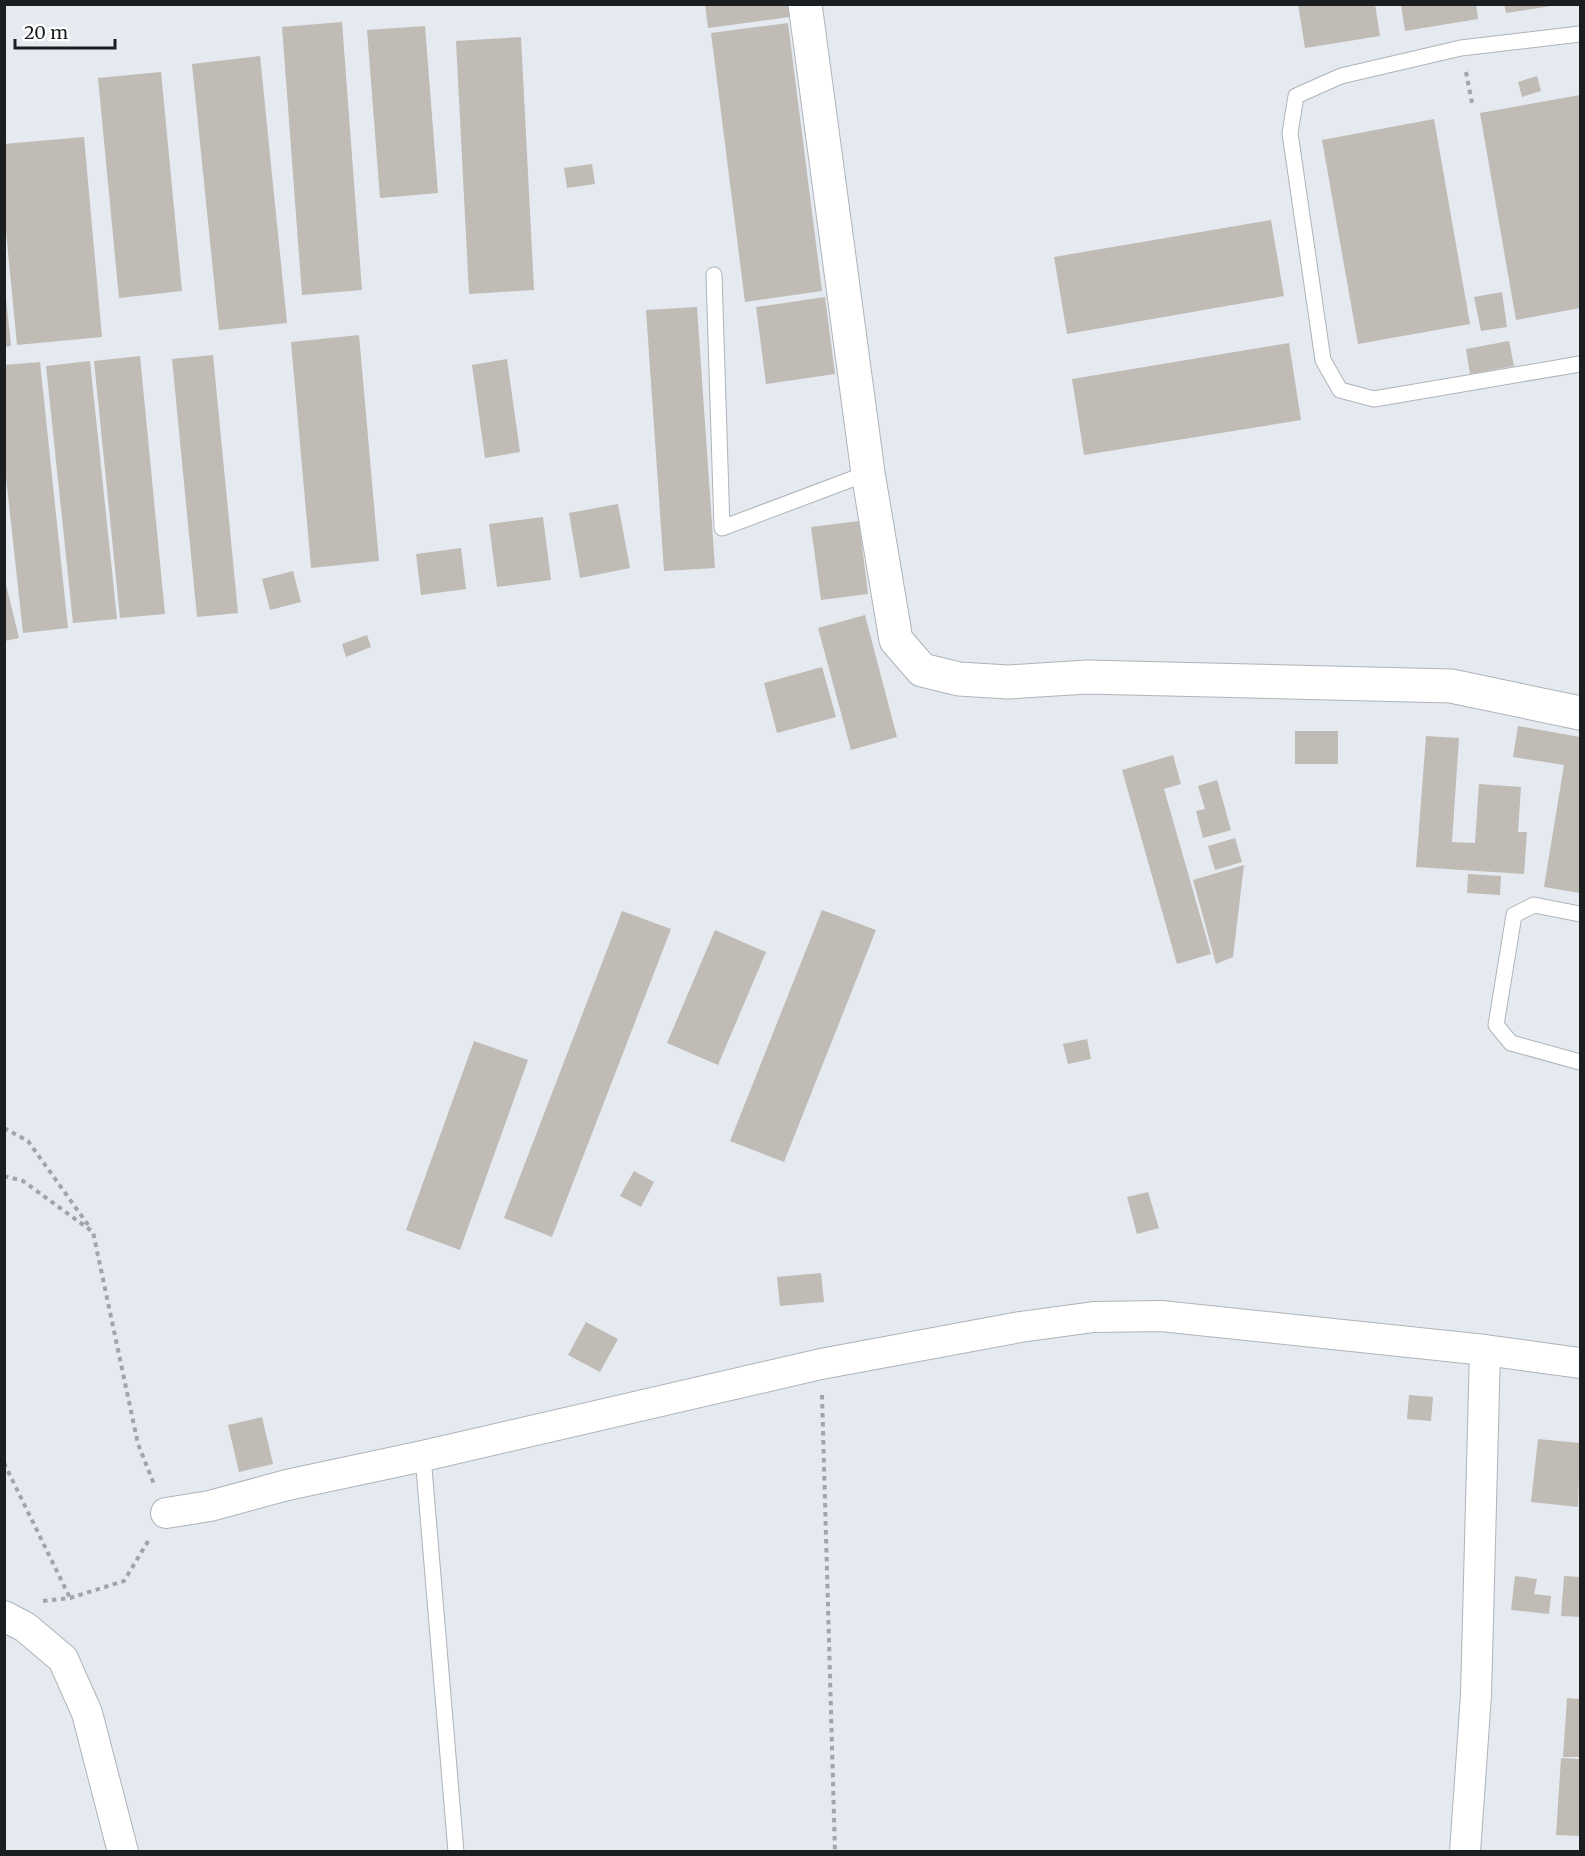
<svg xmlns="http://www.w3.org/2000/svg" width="1585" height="1856" font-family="Merriweather,serif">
  <rect width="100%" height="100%" fill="#e4eaf0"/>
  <path fill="#c0bbb5" d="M705,4h83l2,13 -82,11z
    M1298,4h77l5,32 -75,12z
    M1401,4h75l2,15 -73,12z
    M1504,4h47v2l-45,7z
    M342,22l20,268 -60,5 -20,-268z
    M788,23l34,268 -77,11 -34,-269z
    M425,26l13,167 -58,5 -13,-168z
    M521,37l13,253 -65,4 -13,-253z
    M260,56l27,267 -68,7 -27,-266z
    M161,72l21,219 -63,7 -21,-220z
    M1537,76l4,15 -19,6 -4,-15z
    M1580,95v213l-64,12 -36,-207z
    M1434,119l36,205 -112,20 -36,-204z
    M84,137l18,200 -85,8 -13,-134v-67z
    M592,164l3,20 -28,4 -3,-20z
    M1271,220l13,76 -217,38 -13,-77z
    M1502,292l5,35 -26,4 -7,-34z
    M825,297l10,77 -69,10 -10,-77z
    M6,298l5,48 -7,1v-48z
    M697,307l18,261 -51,3 -18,-261z
    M359,335l20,226 -68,7 -20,-226z
    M1509,341l5,25 -44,8 -4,-25z
    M1289,343l12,77 -217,35 -12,-76z
    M213,355l25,258 -41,4 -25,-258z
    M140,356l25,258 -45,4 -26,-257z
    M507,359l13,93 -35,6 -13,-93z
    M90,361l27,258 -44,4 -27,-257z
    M40,362l28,266 -45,5 -19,-174v-94z
    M618,504l12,64 -50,10 -11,-65z
    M543,517l8,63 -54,7 -8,-63z
    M859,521l9,73 -47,6 -10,-73z
    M461,548l5,41 -45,6 -5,-41z
    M293,571l8,31 -31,8 -8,-31z
    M4,576l15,62 -15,3z
    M865,615l32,122 -46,13 -33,-122z
    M367,635l4,12 -25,10 -4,-13z
    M822,667l14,50 -59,16 -13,-50z
    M1518,726l62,11v156l-36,-6 20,-122 -51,-8z
    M1295,731h43v33h-43z
    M1426,736l33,2 -7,104 23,1 4,-59 42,3 -3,45h9l-3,42 -108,-7z
    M1173,755l8,29 -17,5 47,165 -34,10 -55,-194z
    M1217,780l14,50 -28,8 -7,-27 9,-2 -7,-23z
    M1235,838l7,24 -27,8 -7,-24z
    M1244,865l-11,92 -17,7 -23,-84z
    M1468,874l33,2 -1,19 -33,-2z
    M822,910l54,20 -92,232 -54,-21z
    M622,911l49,18 -119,308 -48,-19z
    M715,930l51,22 -48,113 -51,-22z
    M1087,1039l4,20 -23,5 -5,-20z
    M474,1041l54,19 -68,190 -54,-20z
    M634,1171l20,11 -13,25 -21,-11z
    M1148,1192l11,36 -22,6 -10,-37z
    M821,1273l3,29 -44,4 -3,-29z
    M586,1322l32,17 -18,33 -32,-17z
    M1409,1395l24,2 -2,24 -24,-2z
    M262,1417l11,47 -34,8 -11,-47z
    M1538,1439l42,4 -2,64 -47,-5z
    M1515,1576l22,3 -3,15 17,2 -2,18 -38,-4z
    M1564,1576l16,1v40l-19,-1z
    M1567,1698l13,1v58h-17z
    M1561,1758l19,1v77l-24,-1z"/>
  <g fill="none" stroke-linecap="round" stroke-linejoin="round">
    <g stroke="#aeb4b9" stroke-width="17">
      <path id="lane" d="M1580,34l-119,14 -120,28 -45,20 -6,37 33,227 17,30 34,9 206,-35
        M714,275l8,253 146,-55
        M1580,914l-46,-9 -20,10 -18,110 15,18 69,19
        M423,1456l33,396"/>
    </g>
    <g stroke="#aeb4b9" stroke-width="32">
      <path id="street" d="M166,1513l44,-7 77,-21 136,-29 398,-92 199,-37 74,-10 67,-1 324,34 95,13
        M4,1616l21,11 38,32 24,54 36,139
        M1465,1852l11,-157 9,-345"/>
    </g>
    <g stroke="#aeb4b9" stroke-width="35">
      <path id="secondary" d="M805,4l63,469 28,167 26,30 37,9 49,3 79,-5 364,9 129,27"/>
    </g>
    <path stroke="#a0a5a9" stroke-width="4" stroke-dasharray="4.5 4.5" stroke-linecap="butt" d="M1466,72l6,31
      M4,1128l24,13 63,88
      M4,1176l19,5 70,51 45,212 16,40
      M822,1395l13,457
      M4,1463l66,135
      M43,1601l27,-3 54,-17 26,-43"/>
    <use href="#lane" stroke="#fff" stroke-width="15"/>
    <use href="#street" stroke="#fff" stroke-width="30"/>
    <use href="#secondary" stroke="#fff" stroke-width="33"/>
  </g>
  <rect width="1585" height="1856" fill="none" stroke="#1b1e20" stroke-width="12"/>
  <path d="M15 39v9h100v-9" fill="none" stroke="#1b1e20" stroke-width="3"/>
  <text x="24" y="39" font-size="18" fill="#1b1e20" stroke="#ffffff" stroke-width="4.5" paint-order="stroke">20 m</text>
</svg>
